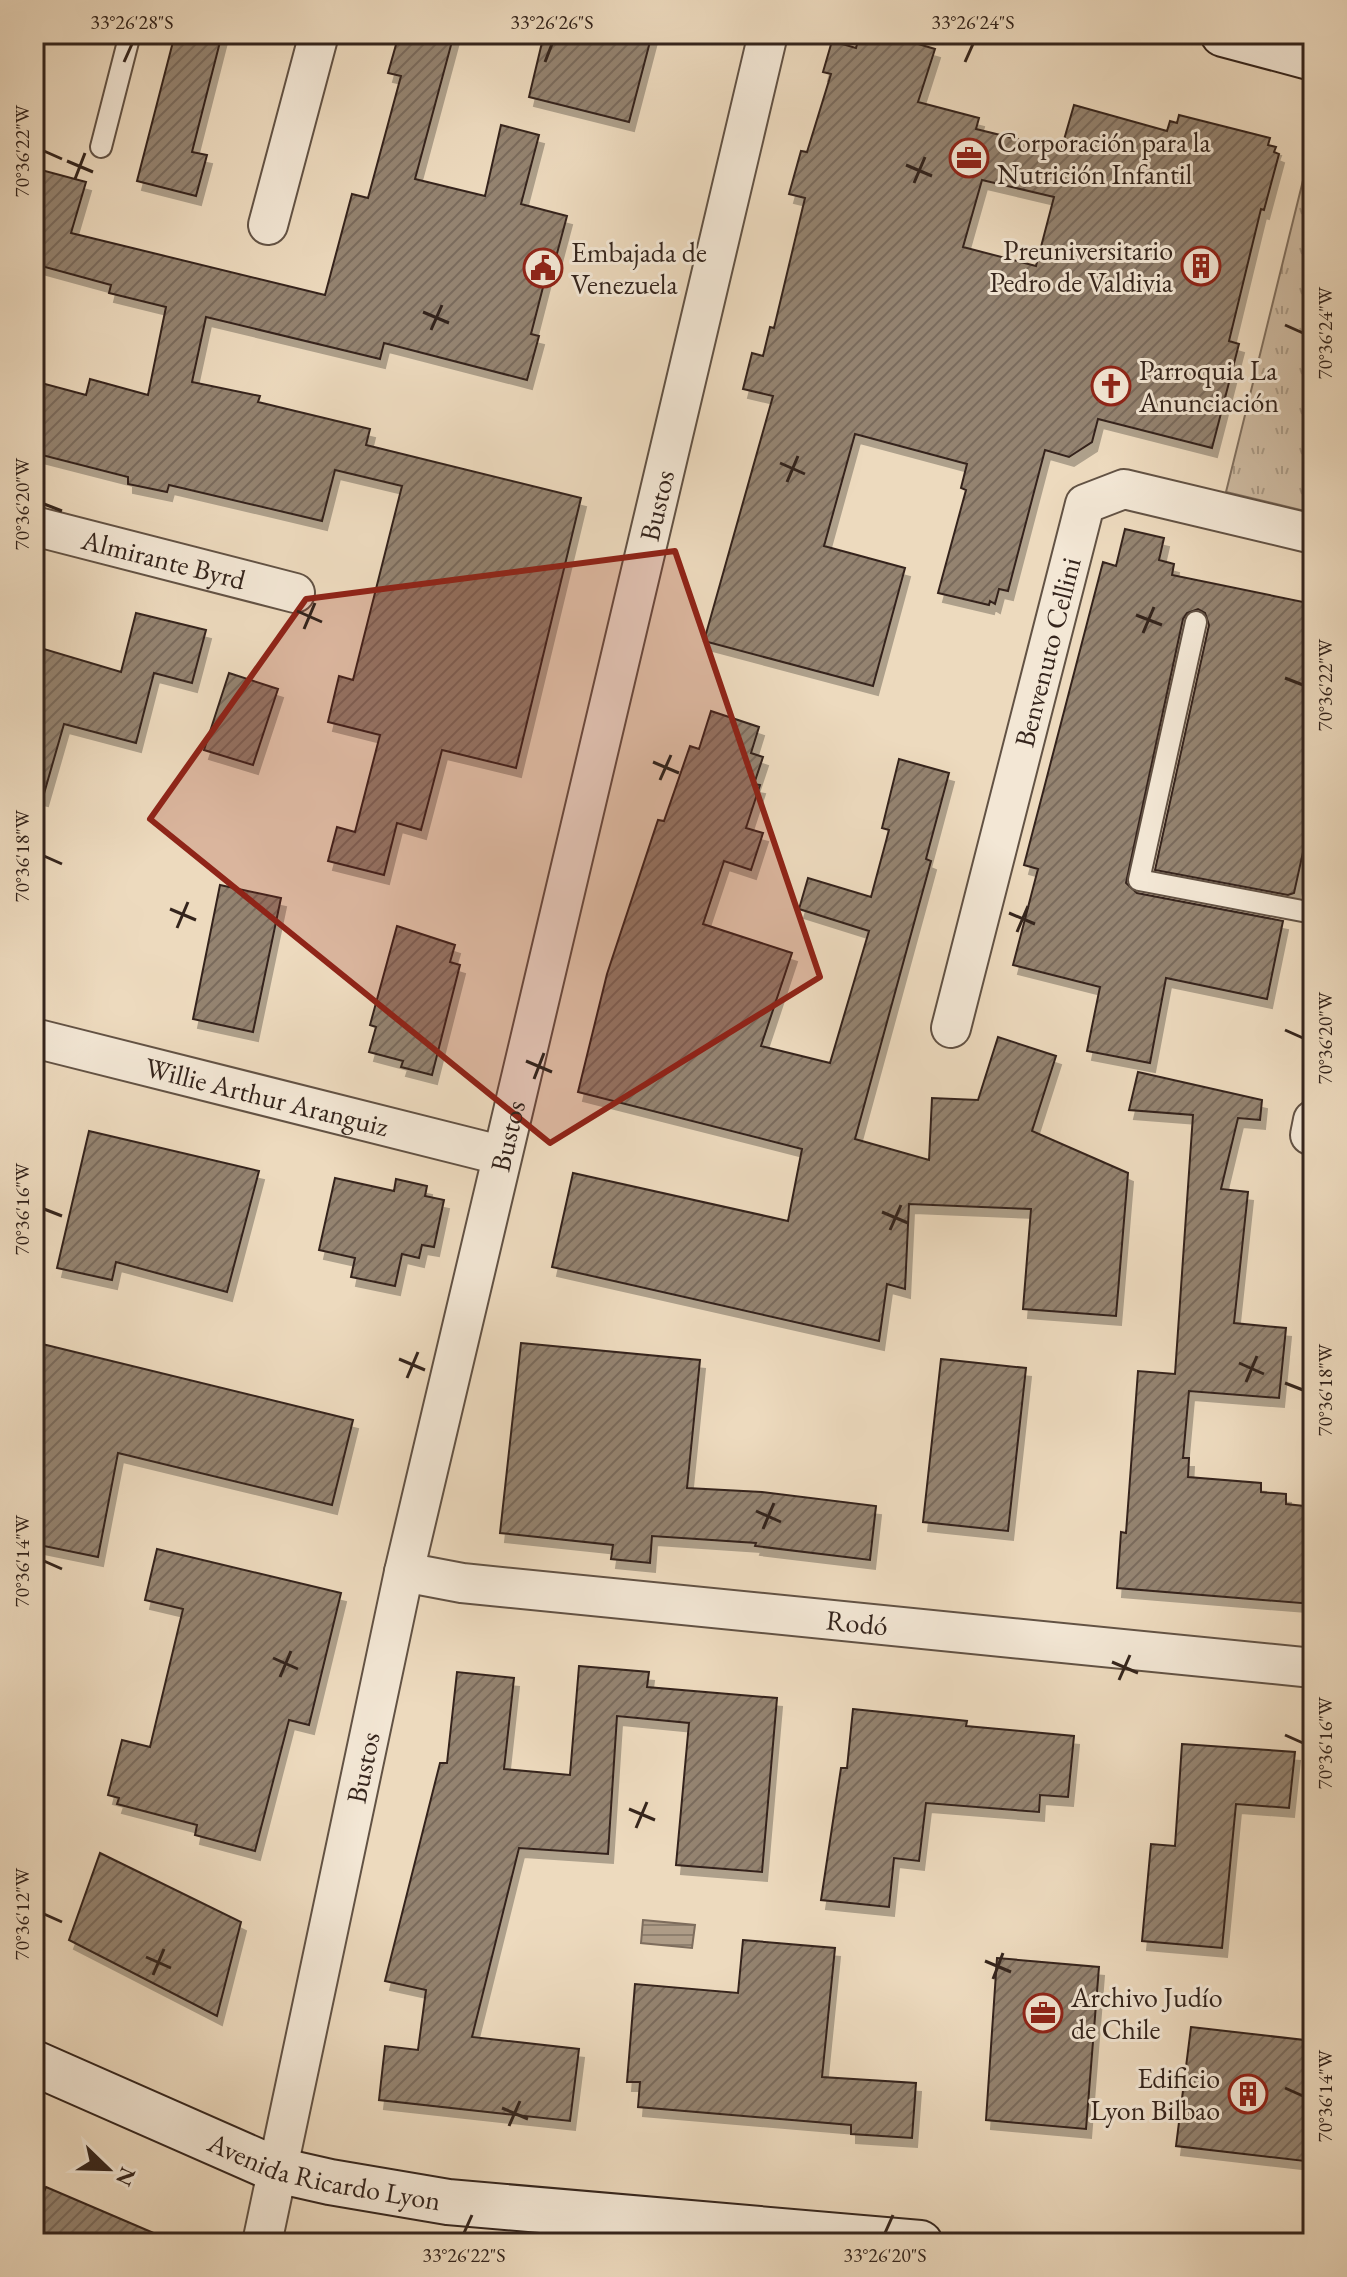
<svg xmlns="http://www.w3.org/2000/svg" width="1347" height="2277" font-family="'EB Garamond',serif">
  <defs>
    <pattern id="grass-tufts" width="24" height="20" patternUnits="userSpaceOnUse" patternTransform="scale(2)"><rect width="24" height="20" fill="#cebba2"/><path d="M3 7l-1-3M5 7V3M7 7l1-3M15 17l-1-3M17 17v-4M19 17l1-3" fill="none" stroke="#a89883"/></pattern>
    <pattern id="water-rules" width="6" height="5" patternUnits="userSpaceOnUse" patternTransform="scale(2)"><rect width="6" height="5" fill="#ae9c87"/><path d="M0 2.5h6" fill="none" stroke="#8e7f6e"/></pattern>
    <pattern id="building-hatch" width="6" height="6" patternUnits="userSpaceOnUse" patternTransform="scale(2)"><rect width="6" height="6" fill="#948370"/><path d="M-1 1l2-2M0 6l6-6M5 7l2-2" fill="none" stroke="#7a6b5b"/></pattern>
    <filter id="shadow"><feDropShadow dx="5" dy="9" stdDeviation="0" flood-color="#0004"/></filter>
  </defs>
  <rect width="100%" height="100%" fill="#eddabe"/>
  <filter id="stains"><feTurbulence type="fractalNoise" baseFrequency=".0025" numOctaves="4"/><feColorMatrix values="0 0 0 0 .2 0 0 0 0 .09 0 0 0 0 .02 0 0 0 .5 -.17"/></filter>
  <radialGradient id="worn" r=".72"><stop offset=".6" stop-color="#630" stop-opacity="0"/><stop offset="1" stop-color="#630" stop-opacity=".3"/></radialGradient>
  <path fill="url(#grass-tufts)" stroke="#81705f" stroke-width="2" d="M1313,140v373l-87,-21z"/>
  <path fill="url(#water-rules)" stroke="#7d6c5c" stroke-width="2" d="M643,1920l52,5 -3,23 -51,-5z"/>
  <path fill="url(#building-hatch)" stroke="#34241c" stroke-width="2" fill-rule="evenodd" filter="url(#shadow)" d="M175,34h47l-30,118 15,3 -11,41 -59,-15z
    M399,34h55l-39,145 70,17 16,-71 38,10 -18,69 46,12 -12,45 -5,-1 -19,74 8,2 -12,44 -143,-37 -4,16 -174,-42 -14,65 68,14 -2,6 112,27 -4,16 215,53 -65,270 -74,-18 -21,80 -24,-7 -13,52 -56,-14 9,-34 18,5 25,-97 -52,-13 11,-46 14,4 49,-194 -67,-16 -13,51 -153,-36 -2,7 -39,-8v-7l-94,-24v-72l52,14 4,-16 58,16 18,-88 -57,-14 2,-8 -77,-21v-96l52,14 -15,51 254,62 27,-101 16,4 33,-122 -13,-3z
    M544,34h108l-23,88 -100,-25z
    M860,34h25l50,15 -17,53 61,16 -3,11 85,21 13,-45 93,26 3,-10 7,2 2,-8 91,23 -2,7 8,2 -2,5 5,2 -15,56 -3,-1 -32,132 10,3 -27,104 -114,-29 -6,23 -23,15 -24,-7 -37,141 -9,-2 -4,15 -5,-3 -1,4 -51,-12 28,-103 -5,-2 6,-24 -112,-30 -31,112 81,22 -32,118 -169,-45 69,-245 -30,-7 9,-36 11,3 7,-29 4,1 31,-130 -16,-4 12,-43 6,1 24,-78 -8,-2 9,-31 24,7zM982,180l72,17 -18,69 -73,-19z
    M1125,529l39,9 -5,22 15,4 -2,11 141,29v203l-19,86 -6,2 -133,-25 54,-245 -4,-12 -7,-4 -11,4 -4,6 -57,264 11,10 146,28 -16,78 -101,-21 -16,85 -63,-12 13,-64 -87,-22 25,-96 -14,-4 79,-303 13,4z
    M136,613l70,17 -14,53 -38,-10 -18,70 -72,-19 -21,73 -9,-2v-149l87,26z
    M229,673l49,16 -25,76 -49,-15z
    M711,711l48,16 -8,26 12,4 -9,27 6,1 -14,43 17,5 -12,37 -27,-9 -21,63 89,29 -31,93 69,17 39,-132 -70,-22 9,-31 63,19 18,-67 -7,-2 17,-69 50,14 -23,86 5,2 -76,278 74,21 3,-62 46,2 20,-63 58,19 -24,75 96,42 -12,143 -93,-7 8,-100 -122,-5 -4,85 -18,-5 -8,57 -327,-74 21,-94 215,48 14,-72 -224,-57 29,-118 51,-154 6,1 26,-75 9,3z
    M220,885l61,13 -28,134 -60,-13z
    M397,926l58,19 -5,17 10,3 -28,110 -31,-8 2,-6 -34,-9 7,-25 -6,-2z
    M1138,1072l124,28 -2,20 -22,-2 -17,71 27,3 -14,131 52,5 -7,70 -90,-7 -6,67h6l-1,19 73,6v9l25,2v10l27,3v97l-196,-16 4,-56 5,1 12,-162 37,3 18,-259 -64,-5z
    M89,1131l170,40 -32,121 -111,-30 -4,18 -55,-12z
    M335,1178l59,13 2,-12 31,7 -2,10 19,4 -10,47 -12,-2 -3,13 -17,-4 -7,32 -44,-9 4,-19 -36,-8z
    M34,1342l319,78 -21,85 -214,-52 -20,104 -64,-13z
    M521,1343l179,17 -13,128 75,4 114,14 -6,54 -115,-14 1,-3 -104,-7 -2,27 -39,-4 2,-14 -113,-12z
    M941,1359l85,9 -18,163 -85,-9z
    M157,1549l184,44 -32,132 -20,-5 -34,131 -60,-16 2,-10 -80,-21 2,-6 -11,-3 14,-55 28,7 33,-138 -38,-9z
    M579,1666l70,6 -2,15 130,11 -15,174 -86,-7 13,-142 -72,-7 -9,138 -89,-6 -47,189 107,12 -9,72 -191,-21 6,-54 33,4 8,-60 -41,-9 55,-218h7l10,-91 57,6 -10,91 66,6z
    M853,1709l114,12 -1,5 108,10 -6,61 -28,-2 -1,17 -113,-9 -7,58 -25,-3 -5,49 -68,-7 20,-132h6z
    M1182,1744l113,8 -6,56 -53,-4 -14,144 -80,-7 9,-97 24,2z
    M100,1853l141,69 -24,94 -148,-76z
    M743,1940l92,8 -13,129 94,6 -4,55 -61,-4v-9l-213,-18 2,-25h-13l8,-98 103,9z
    M997,1958l102,9 -13,162 -100,-9z
    M1191,2027l122,14v121l-137,-16z
    M46,2187l131,56h-143v-28z"/>
  <g fill="none" stroke-linecap="round" stroke-linejoin="round">
    <g stroke="#625244" stroke-width="24">
      <path id="lane" d="M101,147l29,-113
        M1196,622l-57,258 174,33"/>
    </g>
    <g stroke="#625244" stroke-width="42">
      <g id="street">
        <path d="M268,225l51,-191"/>
        <path id="s1" d="M34,526l261,67"/>
        <path id="s2" d="M951,1028l134,-524 39,-15 189,45"/>
        <path id="s3" d="M34,1038l466,117"/>
        <path d="M1310,1135l3,-15"/>
        <path id="s4" d="M404,1572l58,11 851,85"/>
        <path id="s5" d="M262,2243l142,-671 364,-1538"/>
      </g>
    </g>
    <g stroke="#34241c" stroke-width="48">
      <g id="secondary">
        <path d="M1223,34l90,24"/>
        <path id="s6" d="M34,2063l243,107 53,12 118,20 472,41"/>
      </g>
    </g>
    <use href="#lane" stroke="#f3e7d5" stroke-width="20"/>
    <use href="#street" stroke="#f3e7d5" stroke-width="38"/>
    <use href="#secondary" stroke="#f3e7d5" stroke-width="44"/>
  </g>
  <path fill="#8f2418" fill-opacity="0.2" stroke="#8f2418" stroke-width="6" stroke-linejoin="round" d="M675,551l145,426 -270,166 -400,-324 156,-220z"/>
  <path fill="none" stroke="#34241c" stroke-width="3" d="M124,62l8,-18M545,62l7,-18M965,62l8,-18M44,151l18,8M67,161l26,11M906,165l26,11M75,179l10,-26M914,183l11,-26M423,312l26,11M1285,325l18,8M431,330l11,-25M780,463l25,11M787,482l11,-26M44,504l18,7M297,611l25,11M1136,615l26,10M304,629l11,-26M1143,633l11,-26M1285,678l18,7M653,762l26,11M660,780l11,-25M44,856l18,8M170,909l26,11M1009,913l26,11M177,928l11,-26M1017,932l11,-26M1285,1030l18,8M526,1061l26,11M534,1079l10,-26M44,1209l18,7M882,1212l26,11M890,1230l11,-25M399,1359l26,11M1239,1363l25,11M407,1378l11,-26M1246,1382l11,-26M1285,1383l18,7M756,1511l25,11M763,1529l11,-26M44,1561l18,8M273,1658l25,11M1112,1662l26,11M280,1677l11,-26M1119,1680l11,-25M1285,1735l18,8M629,1809l26,11M636,1828l11,-26M44,1914l18,8M146,1957l25,11M985,1961l26,11M153,1975l11,-26M993,1979l10,-26M1285,2088l18,8M502,2108l26,11M509,2126l11,-25M464,2233l8,-18M885,2233l8,-18"/>
  <defs>
    <g id="office-ring" transform="scale(2)"><circle r="9.5" fill="#f3e7d5" stroke="#8f2418" stroke-width="1.5"/><path d="M-6-3h4V-5.5h4V-3h4V5H-6ZM-1-4.5V-3h2v-1.5ZM-6 0V1H6V0Z" fill="#8f2418"/></g>
    <g id="building-ring" transform="scale(2)"><circle r="9.5" fill="#f3e7d5" stroke="#8f2418" stroke-width="1.5"/><path d="M-4-6H4V6H1V3H-1V6H-4ZM-2.5-4.3h1.7v1.8h-1.7ZM.8-4.3h1.7v1.8H.8ZM-2.5-1h1.7V.8h-1.7ZM.8-1h1.7V.8H.8Z" fill="#8f2418"/></g>
    <g id="civic-ring" transform="scale(2)"><circle r="9.5" fill="#f3e7d5" stroke="#8f2418" stroke-width="1.5"/><path d="M-.6-6.5H3V-4.5H.6V-3L4-1V1h2V6H-6V1h2V-1L-.6-3ZM-1.2 2.5V6h2.4V2.5Z" fill="#8f2418"/></g>
    <g id="church-ring" transform="scale(2)"><circle r="9.5" fill="#f3e7d5" stroke="#8f2418" stroke-width="1.5"/><path d="M-1.2-6h2.4v3.5h3.3v2.4h-3.3V6h-2.4V-.1h-3.3v-2.4h3.3Z" fill="#8f2418"/></g>
  </defs>
  <g fill-rule="evenodd">
    <use href="#office-ring" x="969" y="158"/>
    <use href="#building-ring" x="1201" y="266"/>
    <use href="#civic-ring" x="543" y="268"/>
    <use href="#church-ring" x="1111" y="386"/>
    <use href="#office-ring" x="1043" y="2013"/>
    <use href="#building-ring" x="1248" y="2094"/>
  </g>
  <g text-anchor="middle" stroke-width="6" stroke-linejoin="round" paint-order="stroke">
    <g font-size="28" fill="#34241c" stroke="#f3e7d5" text-anchor="start">
      <text x="997" y="152">Corporación para la<tspan x="997" dy="32">Nutrición Infantil</tspan></text>
      <text x="1173" y="260" text-anchor="end">Preuniversitario<tspan x="1173" dy="32">Pedro de Valdivia</tspan></text>
      <text x="571" y="262">Embajada de<tspan x="571" dy="32">Venezuela</tspan></text>
      <text x="1139" y="380">Parroquia La<tspan x="1139" dy="32">Anunciación</tspan></text>
      <text x="1071" y="2007">Archivo Judío<tspan x="1071" dy="32">de Chile</tspan></text>
      <text x="1220" y="2088" text-anchor="end">Edificio<tspan x="1220" dy="32">Lyon Bilbao</tspan></text>
    </g>
    <g font-size="28" fill="#34241c" stroke="#f3e7d5">
      <text dy="10" stroke="none"><textPath href="#s5" startOffset="1782">Bustos</textPath></text>
      <text dy="10" stroke="none"><textPath href="#s1" startOffset="134">Almirante Byrd</textPath></text>
      <text dy="10" stroke="none"><textPath href="#s2" startOffset="388">Benvenuto Cellini</textPath></text>
      <text dy="10" stroke="none"><textPath href="#s3" startOffset="240">Willie Arthur Aranguiz</textPath></text>
      <text dy="10" stroke="none"><textPath href="#s5" startOffset="1134">Bustos</textPath></text>
      <text dy="10" stroke="none"><textPath href="#s4" startOffset="456">Rodó</textPath></text>
      <text dy="10" stroke="none"><textPath href="#s5" startOffset="486">Bustos</textPath></text>
      <text dy="10" stroke="none"><textPath href="#s6" startOffset="312">Avenida Ricardo Lyon</textPath></text>
    </g>
  </g>
  <rect width="1347" height="2277" fill="none" stroke="#eddabe" stroke-width="88"/>
  <g transform="translate(108 2169) rotate(113)" stroke="#f3e7d5" stroke-width="6" paint-order="stroke">
  <path d="M0-6L14 30L0 20L-14 30Z" fill="#34241c"/>
  <text y="-12" font-size="22" font-weight="bold" text-anchor="middle" fill="#34241c">N</text>
  </g>
  <rect x="44" y="44" width="1259" height="2189" fill="none" stroke="#34241c" stroke-width="3"/>
  <g font-size="20" text-anchor="middle" fill="#34241c">
    <text x="132" y="29">33°26'28"S</text>
    <text x="552" y="29">33°26'26"S</text>
    <text x="973" y="29">33°26'24"S</text>
    <text transform="translate(22 151) rotate(-90)" y="7">70°36'22"W</text>
    <text transform="translate(1325 333) rotate(-90)" y="7">70°36'24"W</text>
    <text transform="translate(22 504) rotate(-90)" y="7">70°36'20"W</text>
    <text transform="translate(1325 685) rotate(-90)" y="7">70°36'22"W</text>
    <text transform="translate(22 856) rotate(-90)" y="7">70°36'18"W</text>
    <text transform="translate(1325 1038) rotate(-90)" y="7">70°36'20"W</text>
    <text transform="translate(22 1209) rotate(-90)" y="7">70°36'16"W</text>
    <text transform="translate(1325 1390) rotate(-90)" y="7">70°36'18"W</text>
    <text transform="translate(22 1561) rotate(-90)" y="7">70°36'14"W</text>
    <text transform="translate(1325 1743) rotate(-90)" y="7">70°36'16"W</text>
    <text transform="translate(22 1914) rotate(-90)" y="7">70°36'12"W</text>
    <text transform="translate(1325 2096) rotate(-90)" y="7">70°36'14"W</text>
    <text x="464" y="2262">33°26'22"S</text>
    <text x="885" y="2262">33°26'20"S</text>
  </g>
  <rect width="100%" height="100%" filter="url(#stains)"/>
  <rect width="100%" height="100%" fill="url(#worn)"/>
</svg>
